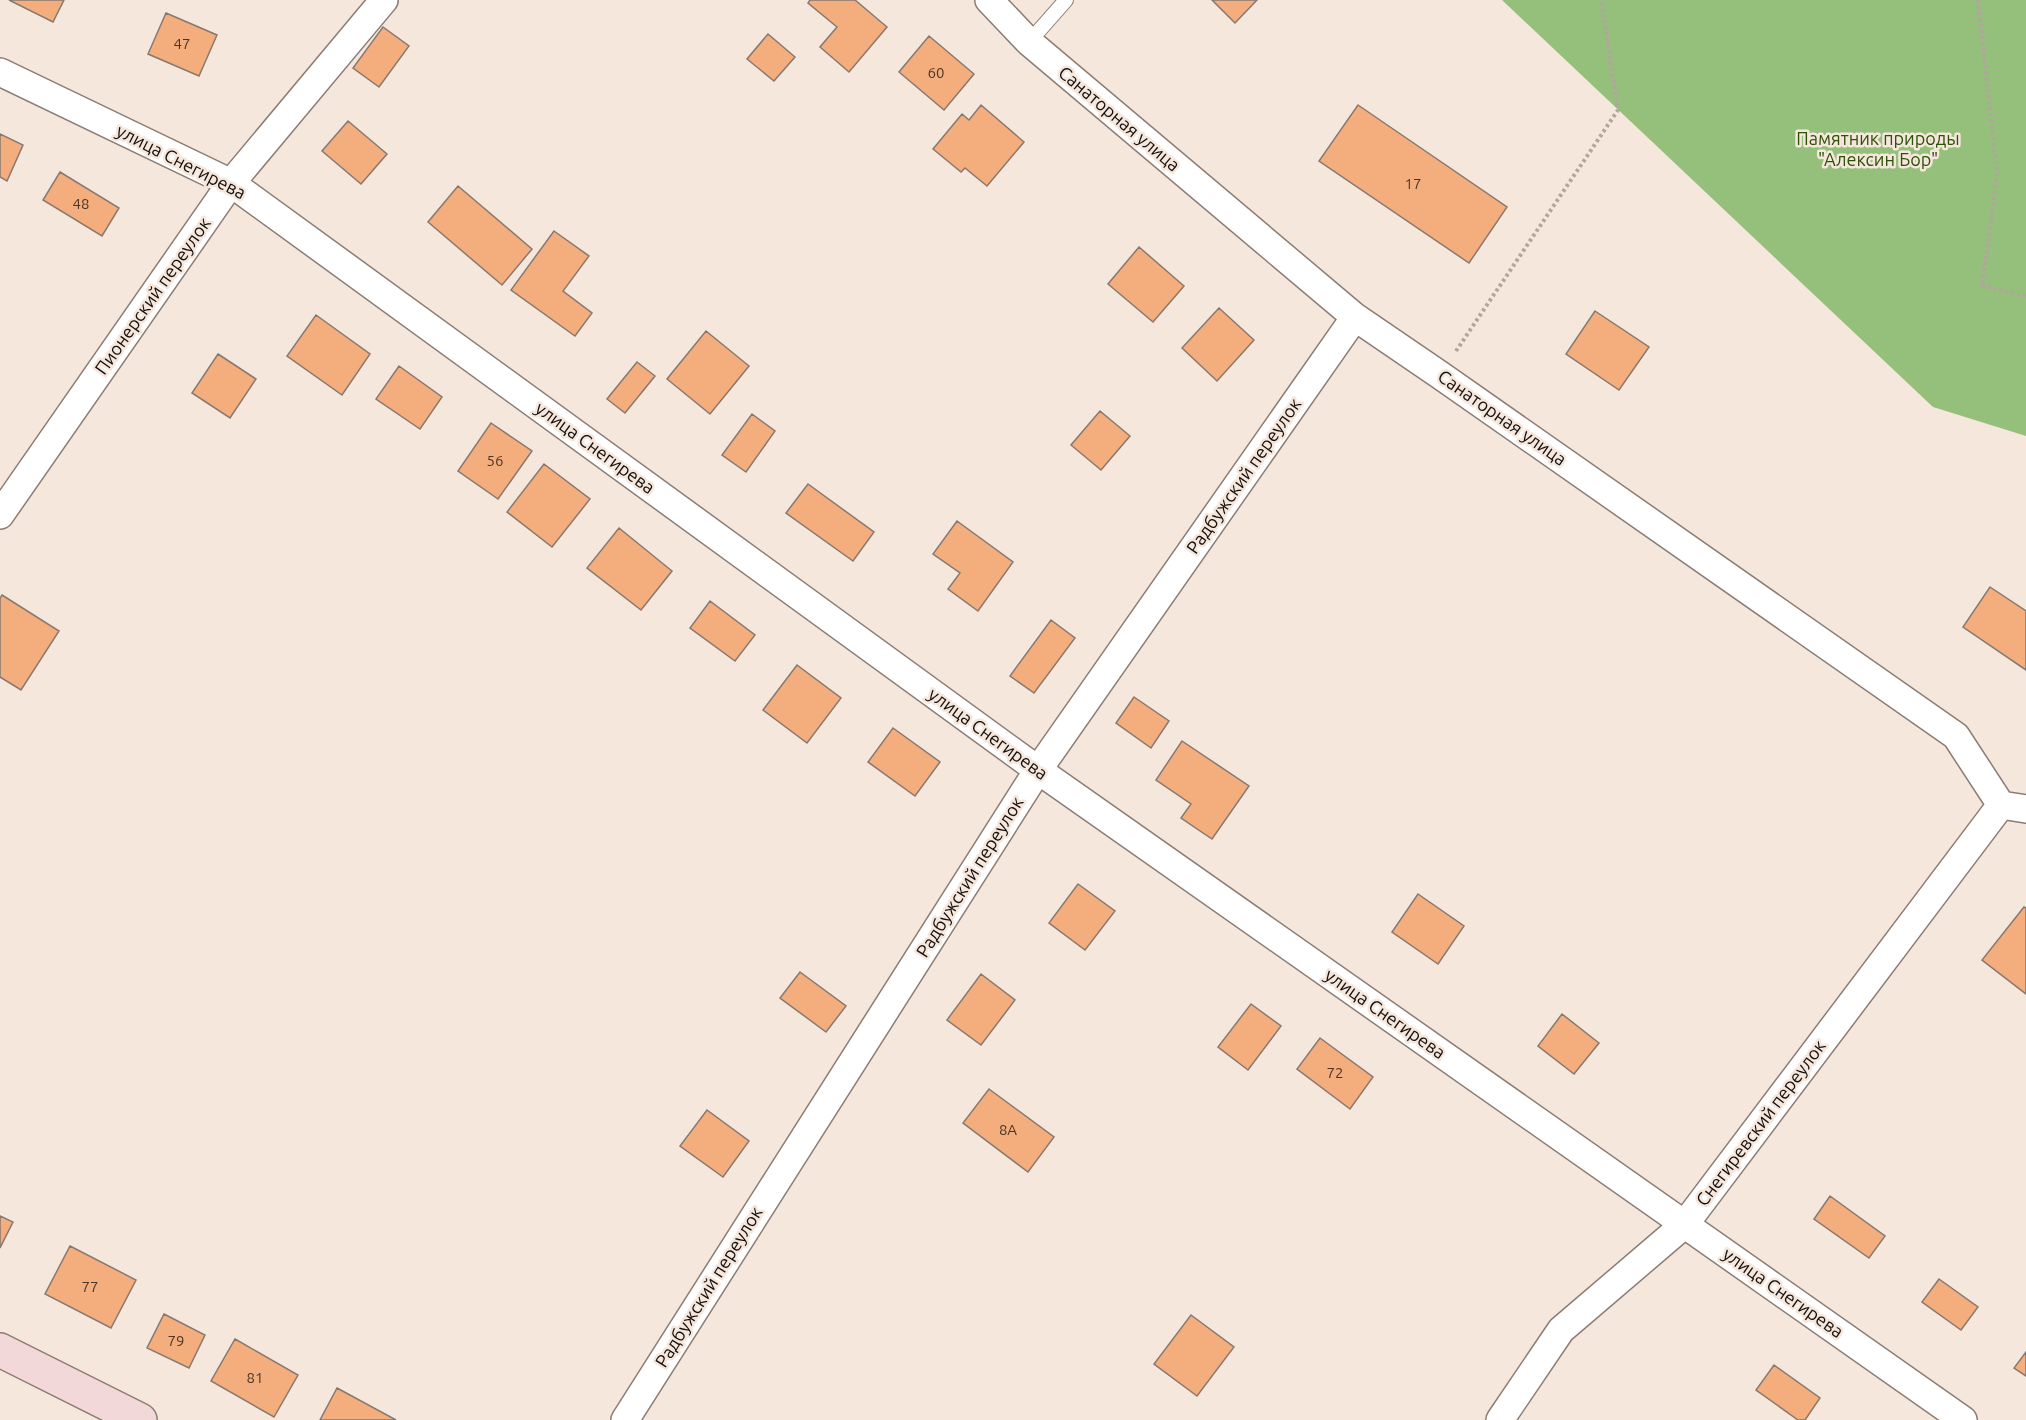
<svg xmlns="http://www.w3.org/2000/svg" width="2026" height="1420" font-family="Ubuntu,sans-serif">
  <rect width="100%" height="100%" fill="#f6e7dd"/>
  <path fill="#95c07b" d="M1502,0h524v436l-93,-29z"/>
  <path fill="#f4ad7d" stroke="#877970" stroke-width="1.5" d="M9,0h55l-11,22z
    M810,0h45l32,27 -38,45 -29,-25 17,-20 -29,-24z
    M1212,0h45l-22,23z
    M166,13l51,22 -18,41 -51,-22z
    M383,27l26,19 -30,41 -26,-19z
    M768,34l27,23 -21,24 -27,-22z
    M929,36l45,38 -30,36 -45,-38z
    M981,105l43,37 -37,44 -22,-18 -4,4 -28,-23 29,-35 7,6z
    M1358,105l149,102 -38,56 -150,-102z
    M348,121l39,33 -26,30 -39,-33z
    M0,134l23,11 -16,36 -7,-4z
    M60,172l59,36 -17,28 -59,-36z
    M458,186l74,63 -30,36 -74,-63z
    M554,231l35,25 -26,35 29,22 -17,23 -64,-46z
    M1139,247l45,39 -31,36 -45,-38z
    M1219,308l35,32 -37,41 -35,-33z
    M1595,311l54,36 -30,43 -53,-36z
    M316,315l54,39 -28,41 -55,-39z
    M706,331l43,35 -39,48 -43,-35z
    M218,354l38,25 -26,39 -38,-25z
    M637,362l18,14 -30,37 -18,-14z
    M399,366l43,31 -22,32 -44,-30z
    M1100,411l30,25 -29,34 -30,-25z
    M752,414l23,17 -29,41 -24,-17z
    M491,423l41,28 -34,48 -40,-28z
    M544,464l46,35 -38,48 -45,-35z
    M808,484l66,48 -21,29 -67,-48z
    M957,521l56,41 -35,49 -30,-22 12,-16 -27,-19z
    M619,528l53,43 -31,39 -54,-42z
    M1990,587l36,24v59l-63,-43z
    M2,595l57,36 -38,59 -21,-13v-79z
    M710,601l45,34 -20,26 -45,-33z
    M1051,620l24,18 -41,55 -24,-17z
    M797,665l44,33 -34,45 -44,-33z
    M1134,697l35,24 -18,27 -35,-25z
    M893,728l47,34 -25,34 -47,-34z
    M1182,741l67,45 -37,53 -31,-21 10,-14 -35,-24z
    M1078,884l37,27 -30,39 -36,-27z
    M1418,894l46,32 -26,38 -46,-32z
    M2024,907l2,1v86l-44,-34z
    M800,972l46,34 -20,26 -46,-34z
    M981,974l34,26 -34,45 -34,-25z
    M1251,1004l30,22 -33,44 -30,-23z
    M1562,1014l37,29 -25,31 -36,-28z
    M1320,1038l53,39 -23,32 -53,-40z
    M989,1089l65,48 -26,35 -65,-49z
    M707,1110l42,31 -26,36 -43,-31z
    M1830,1196l55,40 -16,22 -55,-39z
    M0,1216l13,6 -13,26z
    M70,1246l66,34 -25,48 -66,-34z
    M1939,1279l39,28 -17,23 -39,-28z
    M164,1314l41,21 -16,33 -42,-20z
    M1191,1315l43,32 -37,49 -43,-32z
    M235,1339l63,36 -24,42 -63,-36z
    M2026,1352v24l-12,-8z
    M1774,1365l46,33 -15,22h-7l-42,-30z
    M337,1388l59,32h-76z"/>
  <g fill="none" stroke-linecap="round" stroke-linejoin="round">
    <g stroke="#8b7d74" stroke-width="16">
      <path id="service" d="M1029,42l37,-42"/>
    </g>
    <g stroke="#8b7d74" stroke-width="30">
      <path id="minor" d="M989,0l40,42 326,275 85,58 516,361 45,69 25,4
        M0,72l231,111 807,587 925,650
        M0,515l231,-332 153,-183
        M625,1420l413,-650 317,-453
        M1500,1420l61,-90 124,-106 316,-419"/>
    </g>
    <g stroke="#8b7d74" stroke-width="36">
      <path id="secondary" d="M0,1350l140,70"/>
    </g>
    <path stroke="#b1a59d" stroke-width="4" stroke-dasharray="3 3" stroke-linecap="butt" d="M1978,0l19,175 -15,111 44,10
      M1456,351l162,-241 -17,-110"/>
    <use href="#service" stroke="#fff" stroke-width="14"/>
    <use href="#minor" stroke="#fff" stroke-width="27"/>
    <use href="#secondary" stroke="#f3d8da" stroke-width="33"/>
  </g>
  <g text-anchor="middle" stroke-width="5" stroke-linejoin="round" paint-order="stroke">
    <g font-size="15" fill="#4b3628">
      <text x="182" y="49">47</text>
      <text x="936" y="78">60</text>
      <text x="1413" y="189">17</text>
      <text x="81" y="209">48</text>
      <text x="495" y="466">56</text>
      <text x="1335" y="1078">72</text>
      <text x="1008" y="1135">8А</text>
      <text x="90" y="1292">77</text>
      <text x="176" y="1346">79</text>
      <text x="255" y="1383">81</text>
    </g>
    <g font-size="18" fill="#130e0b" stroke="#f6e7dd">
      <text transform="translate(1119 119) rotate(40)" y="6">Санаторная улица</text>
      <text transform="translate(181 162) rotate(27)" y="6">улица Снегирева</text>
      <text transform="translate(153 296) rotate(-55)" y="6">Пионерский переулок</text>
      <text transform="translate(1502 418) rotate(35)" y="6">Санаторная улица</text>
      <text transform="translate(595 448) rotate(36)" y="6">улица Снегирева</text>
      <text transform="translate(1244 476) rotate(-55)" y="6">Радбужский переулок</text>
      <text transform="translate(988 734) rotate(36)" y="6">улица Снегирева</text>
      <text transform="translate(970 877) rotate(-58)" y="6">Радбужский переулок</text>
      <text transform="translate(1385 1014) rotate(35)" y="6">улица Снегирева</text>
      <text transform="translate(1761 1123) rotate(-53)" y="6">Снегиревский переулок</text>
      <text transform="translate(709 1287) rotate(-58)" y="6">Радбужский переулок</text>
      <text transform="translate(1783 1293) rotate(35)" y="6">улица Снегирева</text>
    </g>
    <g font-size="18" fill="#2c5107" stroke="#f6e7dd">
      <text x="1878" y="145">Памятник природы<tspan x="1878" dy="21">"Алексин Бор"</tspan></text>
    </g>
  </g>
</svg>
